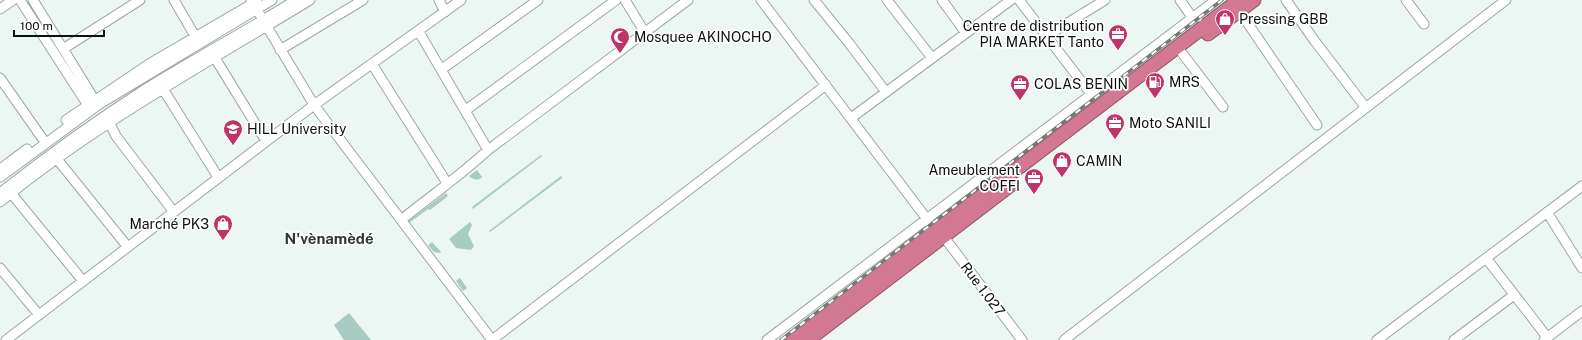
<svg xmlns="http://www.w3.org/2000/svg" width="1582" height="340" font-family="'Public Sans',sans-serif">
  <rect width="100%" height="100%" fill="#ecf6f3"/>
  <path fill="#a8ccc1" d="M541,155l1,1 -69,53 -1,-2z
    M477,170l5,7c-4,4 -9,3 -13,-1z
    M561,176l1,2 -72,54 -1,-1z
    M446,193l2,3 -18,14 -2,-1 -19,14 -1,-2z
    M470,222l2,3 -4,9 6,12 -3,4 -15,-2 -7,-9z
    M432,242l9,10 -1,1 -6,-1 -6,-7z
    M460,278l7,10 -4,3 -7,-10z
    M349,313l22,27h-27l-10,-15z"/>
  <g fill="none" stroke-linecap="round" stroke-linejoin="round">
    <path stroke="#7da498" stroke-width="2" d="M29,2l35,58"/>
    <g stroke="#9da7a3" stroke-width="11">
      <path id="minor" d="M20,0l71,110
        M33,0l64,104
        M174,0l21,36
        M251,0l63,105 178,235
        M439,0l6,12
        M625,0l20,33
        M761,0l175,231
        M814,0l35,43 37,49
        M887,0l45,58
        M942,0l24,33
        M1019,0l72,94
        M1180,0l12,17h6
        M1286,0l28,40 52,68
        M1406,0l18,24
        M0,9l13,-9
        M1240,12l77,113
        M419,32l69,118
        M1048,35l57,-35
        M63,49l77,-49
        M280,50l83,-50
        M1182,53l41,54
        M215,58l51,83
        M372,64l75,119
        M442,69l96,-69
        M0,78l42,60
        M163,89l55,88
        M466,110l150,-110
        M107,118l9,18 57,75
        M851,118l160,-118
        M66,120l83,-56 108,-63
        M57,159l70,87
        M0,169l27,-20
        M0,177l98,-72 174,-105
        M0,193c47,-37 94,-71 144,-103 50,-31 102,-59 152,-90
        M11,193l72,88
        M0,202c96,-78 205,-138 310,-202
        M1547,212l35,56
        M401,220c30,-24 60,-45 87,-70l200,-150
        M944,237l78,103
        M1486,258l61,79
        M0,268l39,47
        M6,340l308,-235 147,-105
        M492,340l334,-255
        M767,340l449,-340
        M1064,340l442,-340
        M1377,340l205,-154
        M1454,340l60,-45
        M1544,340l38,-29"/>
    </g>
    <g stroke="#8d5464" stroke-width="15">
      <path id="highway" d="M1208,34l46,-34
        M792,340l447,-340
        M808,340l204,-156"/>
    </g>
    <use href="#minor" stroke="#fff" stroke-width="9"/>
    <use href="#highway" stroke="#d27892" stroke-width="13"/>
    <g stroke="#737a78" stroke-width="3.5">
      <path id="rail" d="M781,340l441,-340"/>
    </g>
    <use href="#rail" stroke="#fff" stroke-width="2" stroke-dasharray="6" stroke-linecap="butt"/>
  </g>
  <defs>
    <g id="shop-pin" transform="scale(1)"><path d="M0 17L-7.5 6A9.5 9.5 0 1 1 7.5 6Z" fill="#bf3369" stroke="#fff"/><path d="M-5-2.5h2.3a2.7 3.5 0 0 1 5.4 0H5L5.5 6h-11ZM-1.5-2.5h3a1.5 2.3 0 0 0-3 0Z" fill="#fff"/></g>
    <g id="office-pin" transform="scale(1)"><path d="M0 17L-7.5 6A9.5 9.5 0 1 1 7.5 6Z" fill="#bf3369" stroke="#fff"/><path d="M-6-3h4V-5.5h4V-3h4V5H-6ZM-1-4.5V-3h2v-1.5ZM-6 0V1H6V0Z" fill="#fff"/></g>
    <g id="mosque-pin" transform="scale(1)"><path d="M0 17L-7.5 6A9.5 9.5 0 1 1 7.5 6Z" fill="#bf3369" stroke="#fff"/><path d="M3.5-4.9A6 6 0 1 0 3.5 4.9A5 5 0 1 1 3.5-4.9Z" fill="#fff"/></g>
    <g id="fuel-pin" transform="scale(1)"><path d="M0 17L-7.5 6A9.5 9.5 0 1 1 7.5 6Z" fill="#bf3369" stroke="#fff"/><path d="M-5.5-6h7V0h2V4h1.3V-2.5L3-4.5l.8-.8L6-3V5H2.5V1h-1V6h-7ZM-4.2-4.7v3.2H.2V-4.7Z" fill="#fff"/></g>
    <g id="university-pin" transform="scale(1)"><path d="M0 17L-7.5 6A9.5 9.5 0 1 1 7.5 6Z" fill="#bf3369" stroke="#fff"/><path d="M0-5L7-2L0 1L-7-2ZM-4 1L0 2.5L4 1V4Q0 6-4 4Z" fill="#fff"/></g>
  </defs>
  <g fill-rule="evenodd">
    <use href="#shop-pin" x="1225" y="19"/>
    <use href="#office-pin" x="1118" y="34"/>
    <use href="#mosque-pin" x="620" y="37"/>
    <use href="#fuel-pin" x="1155" y="82"/>
    <use href="#office-pin" x="1020" y="84"/>
    <use href="#office-pin" x="1115" y="123"/>
    <use href="#university-pin" x="233" y="129"/>
    <use href="#shop-pin" x="1062" y="161"/>
    <use href="#office-pin" x="1034" y="178"/>
    <use href="#shop-pin" x="223" y="224"/>
  </g>
  <g text-anchor="middle" stroke-width="3.5" stroke-linejoin="round" paint-order="stroke">
    <g font-size="14" fill="#0c100f" stroke="#fff" text-anchor="start">
      <text x="1239" y="24">Pressing GBB</text>
      <text x="1104" y="31" text-anchor="end">Centre de distribution<tspan x="1104" dy="16">PIA MARKET Tanto</tspan></text>
      <text x="634" y="42">Mosquee AKINOCHO</text>
      <text x="1169" y="87">MRS</text>
      <text x="1034" y="89">COLAS BENIN</text>
      <text x="1129" y="128">Moto SANILI</text>
      <text x="247" y="134">HILL University</text>
      <text x="1076" y="166">CAMIN</text>
      <text x="1020" y="175" text-anchor="end">Ameublement<tspan x="1020" dy="16">COFFI</tspan></text>
      <text x="209" y="229" text-anchor="end">Marché PK3</text>
    </g>
    <g font-size="14" fill="#0c100f" stroke="#fff">
      <text transform="translate(983 289) rotate(53)" y="5">Rue 1.027</text>
    </g>
    <g font-size="15" font-weight="bold" fill="#313936" stroke="#fff">
      <text x="329" y="244">N'vènamèdé</text>
    </g>
  </g>
  <path d="M14 30v6h90v-6" fill="none" stroke="#0c100f" stroke-width="2"/>
  <text x="20" y="30" font-size="12" fill="#0c100f" stroke="#ffffff" stroke-width="3" paint-order="stroke">100 m</text>
</svg>
